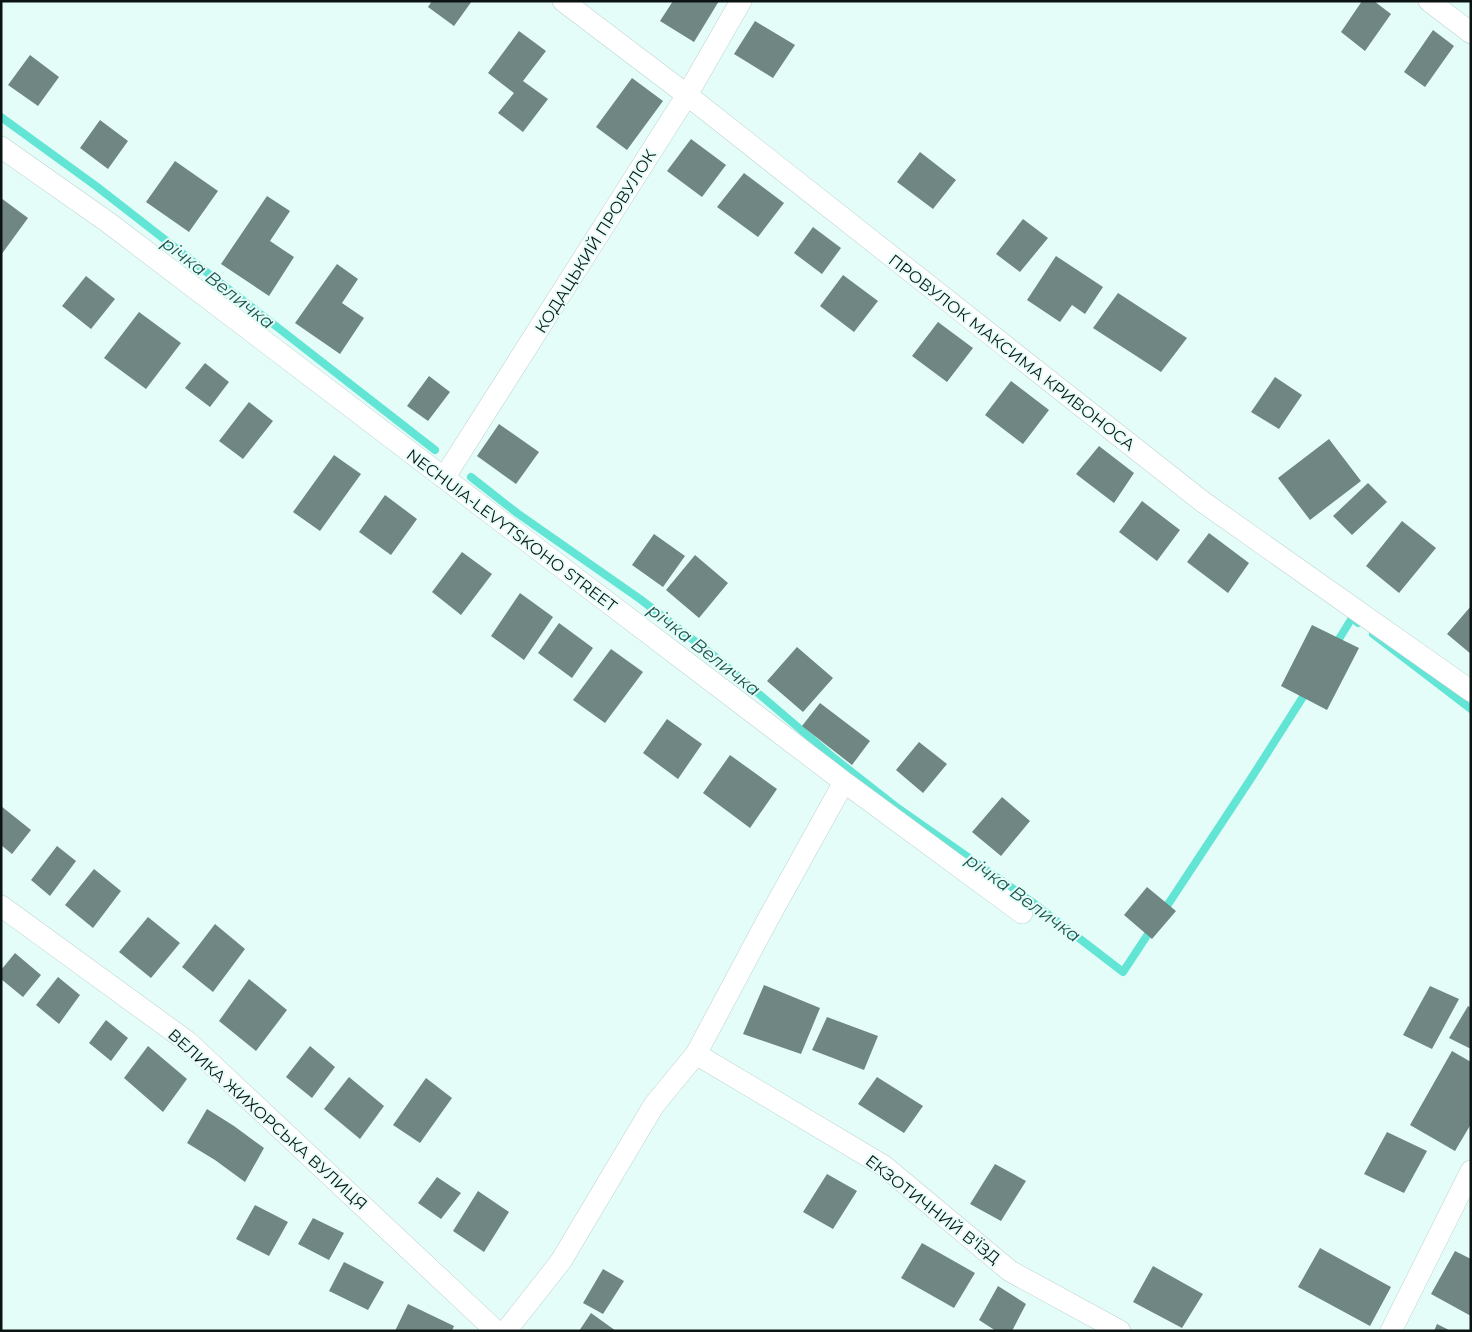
<svg xmlns="http://www.w3.org/2000/svg" width="1472" height="1332" font-family="Montserrat,sans-serif">
  <rect width="100%" height="100%" fill="#e5fdf9"/>
  <g fill="none" stroke-linecap="round" stroke-linejoin="round">
    <path stroke="#63e5d5" stroke-width="8" d="M1,117l95,69 339,264
      M471,477l46,36 123,86 78,60 116,99 61,48 137,96 91,70 29,-44
      M1373,634l98,75
      M1334,647l18,-29 6,5
      M1163,912l87,-132 58,-91"/>
  </g>
  <path fill="#708682" d="M432,1h40l-18,25 -26,-19z
    M673,1h46l-25,41 -34,-21z
    M1362,1h12l17,13 -26,37 -24,-19z
    M755,21l40,24 -22,33 -39,-24z
    M1433,30l21,16 -29,41 -21,-15z
    M519,31l27,20 -23,30 25,18 -25,33 -25,-19 16,-20 -26,-20z
    M30,55l29,22 -21,29 -30,-21z
    M632,78l31,23 -36,49 -31,-23z
    M100,120l28,21 -20,28 -28,-21z
    M691,139l35,26 -24,32 -35,-26z
    M920,152l36,28 -23,29 -36,-27z
    M175,161l43,30 -29,41 -43,-30z
    M744,173l40,30 -26,34 -41,-30z
    M267,196l23,15 -20,30 24,16 -25,39 -48,-32z
    M1,198l27,20 -27,37z
    M1023,219l25,19 -28,34 -24,-18z
    M813,227l28,21 -19,26 -28,-21z
    M1056,256l47,31 -18,27 -13,-9 -12,17 -33,-22z
    M337,264l21,15 -16,24 22,15 -24,36 -45,-31z
    M843,275l35,26 -24,31 -34,-26z
    M86,276l29,23 -24,30 -29,-23z
    M1118,293l69,45 -26,34 -68,-44z
    M139,312l42,31 -35,46 -42,-31z
    M938,322l35,26 -26,34 -35,-26z
    M205,363l24,19 -19,25 -25,-19z
    M429,376l21,16 -22,29 -21,-15z
    M1275,377l27,18 -23,34 -28,-17z
    M1011,381l38,29 -26,34 -38,-29z
    M249,402l24,19 -30,38 -24,-18z
    M499,424l40,28 -23,32 -39,-28z
    M1329,439l32,42 -51,39 -32,-42z
    M1099,446l35,27 -20,30 -38,-29z
    M334,455l27,19 -41,57 -27,-19z
    M1368,483l19,19 -35,33 -19,-19z
    M385,495l32,24 -26,36 -32,-23z
    M1142,501l38,29 -23,31 -38,-29z
    M1402,521l34,27 -37,45 -33,-27z
    M1209,533l40,30 -21,30 -41,-31z
    M654,534l31,22 -22,31 -31,-22z
    M462,552l30,22 -31,41 -29,-23z
    M695,555l33,28 -29,35 -33,-28z
    M520,593l33,24 -29,43 -33,-24z
    M1471,606v48l-24,-20z
    M559,623l34,25 -21,30 -34,-25z
    M1312,625l47,23 -32,62 -46,-24z
    M797,647l36,31 -30,34 -36,-31z
    M611,649l32,23 -38,51 -32,-23z
    M820,703l50,38 -18,24 -50,-39z
    M667,719l35,25 -24,35 -35,-26z
    M919,742l28,22 -24,29 -27,-23z
    M730,755l47,34 -27,39 -47,-35z
    M1002,797l28,24 -29,35 -29,-24z
    M1,806l30,24 -19,24 -11,-9z
    M57,846l19,15 -26,35 -19,-16z
    M94,869l27,22 -28,37 -28,-23z
    M1147,887l29,24 -24,28 -28,-24z
    M148,917l32,26 -29,35 -32,-26z
    M215,924l30,25 -32,43 -31,-25z
    M15,953l26,22 -18,22 -22,-18v-9z
    M58,977l22,18 -21,29 -23,-19z
    M249,979l38,31 -31,41 -37,-30z
    M764,985l56,23 -19,46 -58,-20z
    M1430,986l29,13 -27,50 -29,-14z
    M1468,1006l3,2v41l-22,-11z
    M827,1017l51,19 -14,34 -52,-20z
    M106,1020l22,18 -17,23 -22,-18z
    M148,1046l39,33 -24,33 -39,-34z
    M310,1046l25,21 -23,31 -26,-21z
    M1452,1051l19,11v62l-16,27 -45,-26z
    M349,1077l35,29 -24,33 -36,-30z
    M877,1077l46,29 -19,27 -46,-29z
    M426,1078l26,20 -32,45 -27,-18z
    M207,1109l27,17 30,22 -19,34 -30,-22 -28,-17z
    M1387,1132l40,19 -23,42 -40,-19z
    M995,1164l31,17 -25,40 -31,-17z
    M827,1174l30,17 -24,38 -30,-17z
    M437,1177l24,16 -20,26 -23,-16z
    M478,1191l31,21 -25,40 -31,-21z
    M255,1205l33,17 -19,34 -33,-17z
    M313,1218l31,15 -15,27 -31,-16z
    M922,1243l53,30 -21,35 -53,-30z
    M1320,1248l71,39 -21,39 -72,-39z
    M1455,1251l16,8v57l-40,-22z
    M344,1262l40,20 -16,28 -39,-19z
    M1153,1266l50,28 -21,34 -49,-26z
    M603,1269l21,12 -21,33 -20,-11z
    M998,1286l28,18 -14,27h-16l-17,-11z
    M408,1304l46,22 -2,5h-57z
    M591,1313l25,18h-37z
    M1437,1324l14,7h-17z"/>
  <g fill="none" stroke-linecap="round" stroke-linejoin="round">
    <g stroke="#bcd3cf" stroke-width="22">
      <path id="street" d="M563,1l124,94 516,407 268,189
        M1429,1l42,32
        M1,147l108,76 735,559 178,131
        M444,478l243,-383 54,-94
        M1,906l187,136 308,289
        M696,1054l188,112 126,105 110,60
        M506,1331l55,-70 93,-156 42,-51 72,-135 76,-137
        M1391,1331l80,-160"/>
    </g>
    <use href="#street" stroke="#fff" stroke-width="21"/>
  </g>
  <g text-anchor="middle" stroke-width="4" stroke-linejoin="round" paint-order="stroke">
    <g font-size="16" fill="#0b1412" stroke="#e5fdf9">
      <text transform="translate(595 241) rotate(-58)" y="6">КОДАЦЬКИЙ ПРОВУЛОК</text>
      <text transform="translate(1012 352) rotate(38)" y="6">ПРОВУЛОК МАКСИМА КРИВОНОСА</text>
      <text transform="translate(512 530) rotate(37)" y="6">NECHUIA-LEVYTSKOHO STREET</text>
      <text transform="translate(268 1119) rotate(42)" y="6">ВЕЛИКА ЖИХОРСЬКА ВУЛИЦЯ</text>
      <text transform="translate(933 1209) rotate(38)" y="6">ЕКЗОТИЧНИЙ В'ЇЗД</text>
    </g>
    <g font-size="18" font-style="italic" fill="#1e564f" stroke="#e5fdf9">
      <text transform="translate(218 283) rotate(38)" y="6">річка Величка</text>
      <text transform="translate(704 650) rotate(38)" y="6">річка Величка</text>
      <text transform="translate(1023 898) rotate(36)" y="6">річка Величка</text>
    </g>
  </g>
  <rect width="1472" height="1332" fill="none" stroke="#0b1412" stroke-width="5"/>
</svg>
